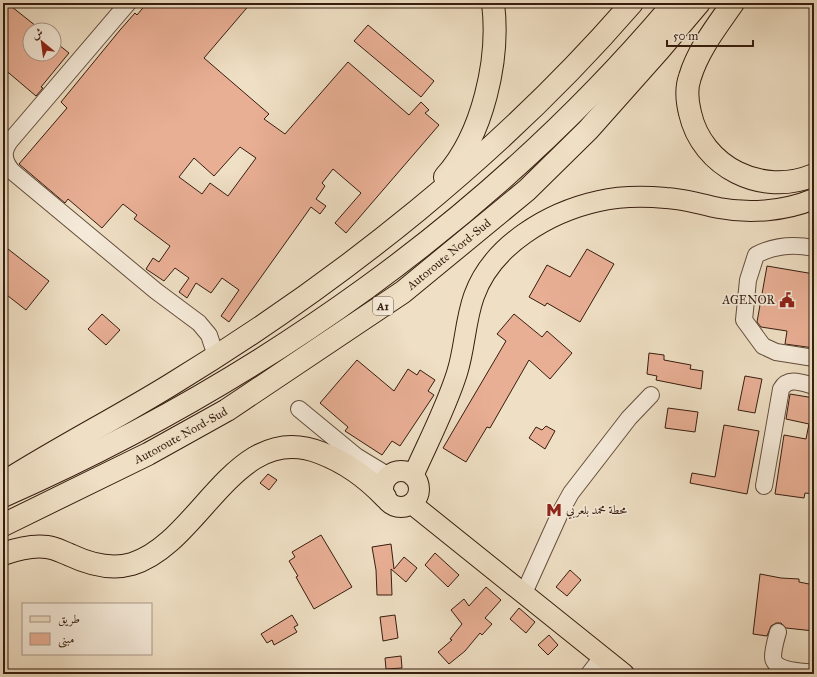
<svg xmlns="http://www.w3.org/2000/svg" width="817" height="677" font-family="'IM FELL Great Primer',Amiri,serif">
  <rect width="100%" height="100%" fill="#efdfc4"/>
  <filter id="stains"><feTurbulence type="fractalNoise" baseFrequency=".005" numOctaves="4"/><feColorMatrix values="0 0 0 0 .2 0 0 0 0 .09 0 0 0 0 .02 0 0 0 .5 -.17"/></filter>
  <radialGradient id="worn" r=".72"><stop offset=".6" stop-color="#630" stop-opacity="0"/><stop offset="1" stop-color="#630" stop-opacity=".3"/></radialGradient>
  <path fill="#e9af95" stroke="#361d0f" fill-rule="evenodd" d="M3,3h4l34,27h-11v24h24v-13l15,12 -28,34 2,1 -7,8 -33,-28z
    M147,3h104l-47,55 65,56 -5,5 21,15 63,-72 61,53 12,-13 8,8 -4,3 14,12 -93,108 -11,-10 26,-30 -28,-24 -11,14 3,3 -9,13 10,7 -6,8 -9,-7 -82,115 -8,-6 18,-26 -17,-12 -11,15 -15,-10 -9,15 -8,-6 10,-14 -14,-10 -11,13 -18,-12 7,-11 6,4 11,-16 -36,-27 3,-4 -14,-11 -21,24 -34,-29 -3,4 -46,-39 48,-56 -6,-6 59,-72 15,-17 2,2zM240,147l16,11 -28,38 -18,-13 -8,11 -23,-17 15,-19 20,18z
    M368,25l66,56 -13,16 -67,-56z
    M8,249l41,32 -23,29 -23,-18v-36z
    M587,249l27,15 -34,58 -33,-19 -2,3 -16,-9 18,-32 23,12z
    M767,266l47,8v74l-29,-4 2,-13 -26,-4 -4,-5z
    M102,314l18,16 -14,15 -18,-16z
    M514,314l28,23 5,-6 25,22 -22,26 -21,-19 -39,68 -3,-1 -21,35 -23,-14 63,-107 -9,-7z
    M649,353l15,2v5l27,5 -1,4 13,2 -2,18 -45,-9 1,-4 -10,-2z
    M357,360l37,31 14,-22 9,6 3,-5 15,10 -7,11 6,4 -34,51 -8,-5 -10,14 -37,-24 3,-4 -28,-24z
    M745,376l17,3 -7,34 -17,-3z
    M790,394l24,4v96l-9,-1 -1,5 -29,-4 9,-59 22,4 3,-15 -23,-5z
    M668,408l30,4 -3,20 -30,-4z
    M724,425l35,6 -12,63 -57,-11 2,-10 23,4z
    M546,426l9,5 -10,18 -16,-11 7,-11 6,3z
    M268,474l9,6 -8,10 -9,-7z
    M321,535l31,52 -38,22 -18,-32 2,-1 -9,-15 6,-4 -3,-5z
    M391,544l3,25 10,-12 13,11 -11,14 -15,-13 1,26h-15l-1,-25 -4,-23z
    M435,553l24,22 -11,12 -23,-22z
    M570,570l11,10 -14,16 -11,-9z
    M760,574l21,4 18,1v3l15,3v46l-28,-3 -5,-5h-5l-5,3 -4,10 -14,-2z
    M486,587l15,13 -16,18 7,6 -10,11 -2,-2 -15,18 -16,13 -11,-12 14,-12 -2,-1 12,-15 -11,-14 13,-11 5,7z
    M519,608l16,14 -9,11 -16,-14z
    M292,615l6,10 -4,2 3,5 -23,13 -2,-5 -5,3 -6,-9z
    M395,615l3,23 -15,3 -3,-24z
    M549,635l9,10 -10,10 -10,-10z
    M401,656l1,12 -16,1 -1,-11z"/>
  <g fill="none" stroke-linecap="round" stroke-linejoin="round">
    <g stroke="#644e3c" stroke-width="18">
      <path id="minor" d="M128,3l-117,137c-9,11 -8,21 2,32l143,119 43,32 10,12 7,21
        M814,248c-21,-4 -39,-3 -58,7l-8,25 -4,40 19,26 13,6 38,6
        M299,409l57,47 33,20
        M764,486l17,-97c7,-13 22,-6 33,-3
        M524,593l37,-82 10,-18 58,-75 22,-23
        M778,632c-2,7 -5,17 -5,25 1,15 30,14 41,16
        M589,674l14,-18"/>
    </g>
    <g stroke="#361d0f" stroke-width="22">
      <path id="major" d="M383 489a18 18 0 1 1 36 0a18 18 0 1 1-36 0Z
        M413,476c15,-34 33,-68 44,-103 8,-25 8,-52 17,-77 18,-51 75,-84 125,-95 22,-5 44,-5 67,-3 18,1 35,6 53,10 31,6 66,3 95,-9
        M412,504l212,170"/>
    </g>
    <g stroke="#361d0f" stroke-width="24">
      <g id="highway">
        <path d="M733,3c-16,23 -35,47 -43,74 -4,11 -3,24 0,36 12,54 72,84 124,62"/>
        <path d="M445,177c38,-42 55,-118 48,-174"/>
        <path d="M3,483c55,-35 114,-65 169,-99 168,-102 331,-232 460,-381"/>
        <path d="M3,496c256,-113 490,-278 671,-493"/>
        <path id="s1" d="M3,525l145,-71 79,-44 176,-118 124,-102 61,-60 72,-81 39,-46"/>
        <path d="M3,554c14,-5 29,-9 44,-7 9,1 15,5 23,8 19,9 41,15 62,9 69,-21 103,-146 189,-111 26,10 45,24 64,44"/>
      </g>
    </g>
    <use href="#minor" stroke="#f5ead9" stroke-width="16"/>
    <use href="#major" stroke="#efdfc4" stroke-width="20"/>
    <use href="#highway" stroke="#efdfc4" stroke-width="22"/>
  </g>
  <defs>
    <g id="civic-bare" transform="scale(1.2)"><path d="M-.6-6.5H3V-4.5H.6V-3L4-1V1h2V6H-6V1h2V-1L-.6-3ZM-1.2 2.5V6h2.4V2.5Z" fill="#8f2418" stroke="#f5ead9" stroke-width="2.5" paint-order="stroke"/></g>
    <g id="metro-bare" transform="scale(1.2)"><path d="M-5.5 5V-5H-3L0 0L3-5H5.5V5H3V-.5L0 4L-3-.5V5Z" fill="#8f2418" stroke="#f5ead9" stroke-width="2.5" paint-order="stroke"/></g>
  </defs>
  <g fill-rule="evenodd">
    <use href="#civic-bare" x="787" y="300"/>
    <use href="#metro-bare" x="554" y="510"/>
  </g>
  <g text-anchor="middle" stroke-width="3.5" stroke-linejoin="round" paint-order="stroke">
    <rect fill="#f5ead9" stroke="#6f5a4c" stroke-width="1" x="373" y="297" width="20" height="18" rx="3"/>
    <g font-size="11" font-weight="bold" fill="#361d0f">
      <text x="383" y="310">A1</text>
    </g>
    <g font-size="12" fill="#361d0f" stroke="#f5ead9">
      <text dy="4" stroke="none"><textPath href="#s1" startOffset="523">Autoroute Nord-Sud</textPath></text>
      <text dy="4" stroke="none"><textPath href="#s1" startOffset="199">Autoroute Nord-Sud</textPath></text>
    </g>
    <g font-size="12" fill="#361d0f" stroke="#f5ead9" text-anchor="end">
      <text x="775" y="304">AGENOR</text>
      <text x="566" y="514" text-anchor="start">محطة محمد بلعربي</text>
    </g>
  </g>
  <rect width="817" height="677" fill="none" stroke="#efdfc4" stroke-width="16"/>
  <rect x="4" y="4" width="809" height="669" fill="none" stroke="#361d0f" stroke-width="2"/>
  <rect x="8" y="8" width="801" height="661" fill="none" stroke="#361d0f"/>
  <rect x="22" y="603" width="130" height="52" fill="#f5ead9" stroke="#a99888"/>
  <rect x="30" y="616" width="20" height="6" fill="#efdfc4" stroke="#a99888"/>
  <text x="58" y="623" font-size="12" fill="#361d0f">طريق</text>
  <rect x="30" y="633" width="20" height="12" fill="#e9af95" stroke="#a99888"/>
  <text x="58" y="643" font-size="12" fill="#361d0f">مبنى</text>
  <g transform="translate(42 42) rotate(331)"><circle r="19" fill="#f5ead9" stroke="#a99888"/>
  <path d="M0-3L7 15L0 10L-7 15Z" fill="#8f2418"/>
  <text y="-6" font-size="11" font-weight="bold" text-anchor="middle" fill="#361d0f">ش</text>
  </g>
  <path d="M667 40v6h86v-6" fill="none" stroke="#361d0f" stroke-width="2"/>
  <text x="673" y="40" font-size="12" fill="#361d0f" stroke="#f5ead9" stroke-width="3" paint-order="stroke">50 m</text>
  <rect width="100%" height="100%" filter="url(#stains)"/>
  <rect width="100%" height="100%" fill="url(#worn)"/>
</svg>
